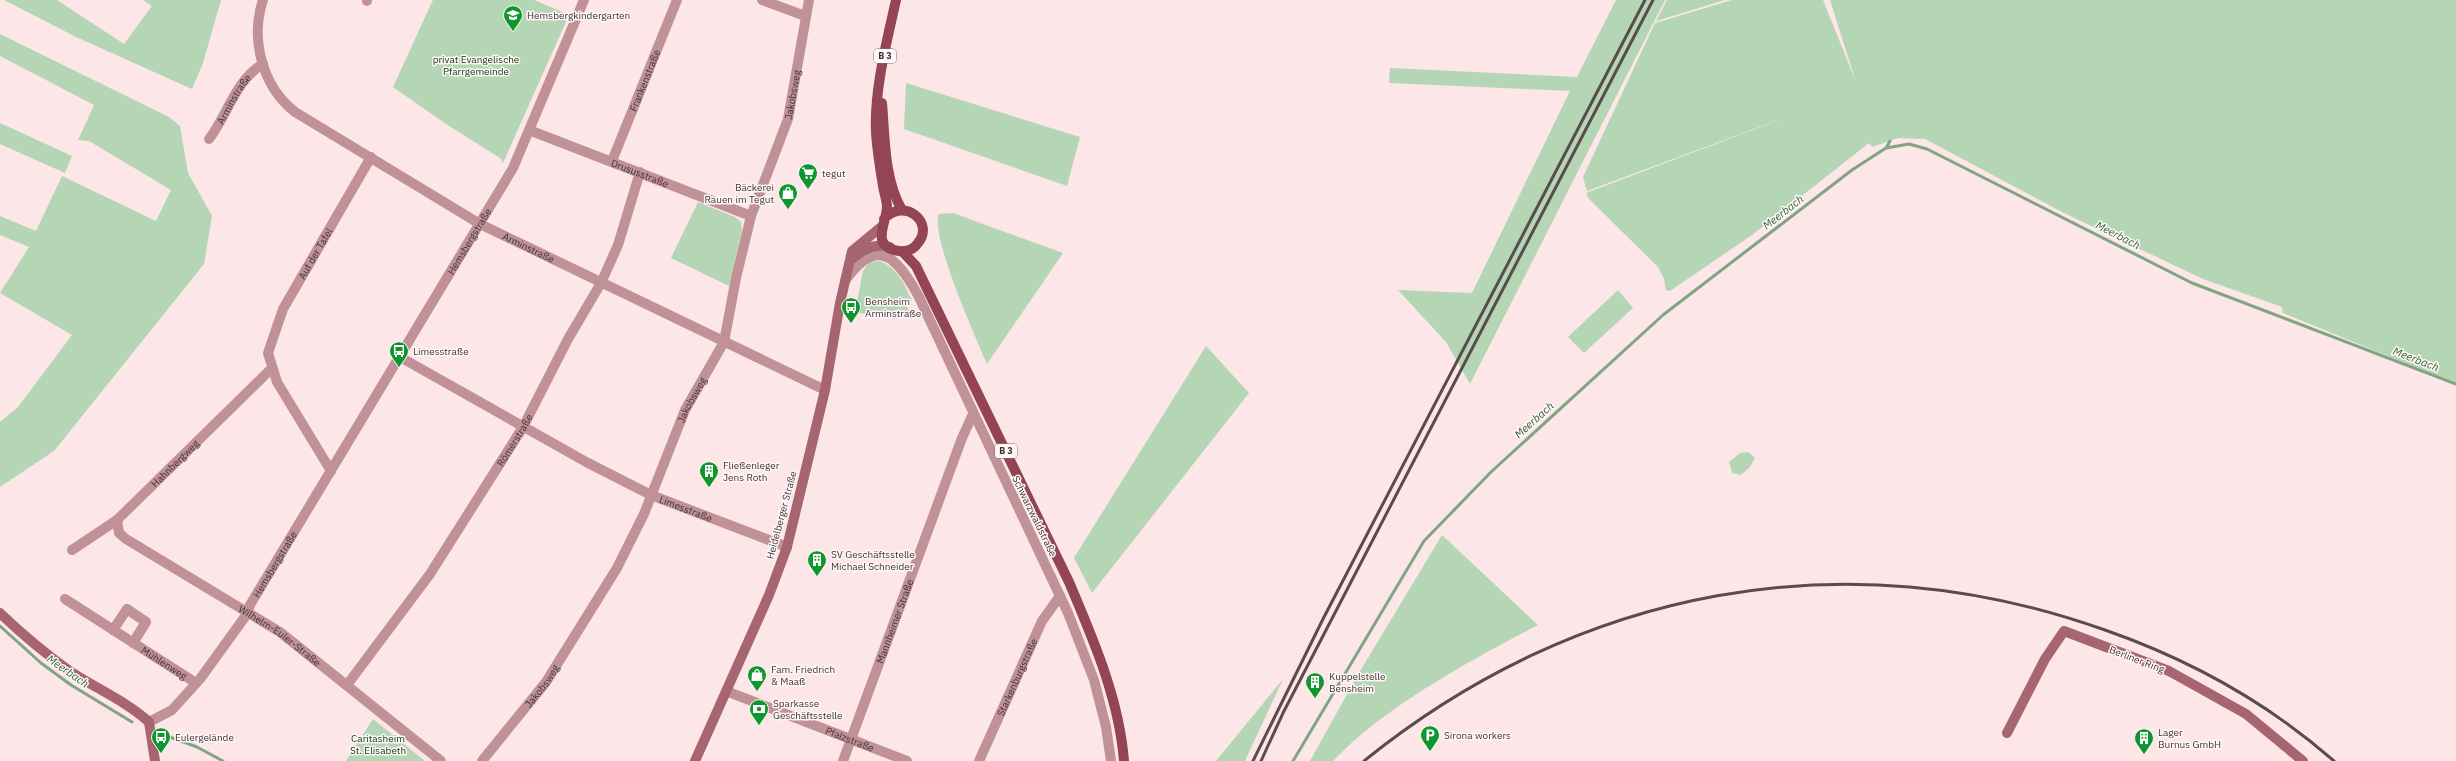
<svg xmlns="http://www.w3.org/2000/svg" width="2456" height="761" font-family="'IBM Plex Sans',sans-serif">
  <rect width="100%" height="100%" fill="#fce6e8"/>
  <path fill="#b4d6b4" d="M4,0h53l67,44 28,-38 -9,-6h78l-18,63 -11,26 -116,-52z
    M433,0h101l35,15 -66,148 -3,-5 -54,-34 -53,-37z
    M1616,0h49l-195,384 -24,-42 -48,-52 74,3 98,-202 -181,-8 1,-15 187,9z
    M1667,0h58l-69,21z
    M1732,0h91l33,82 -26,-82h626v384l-173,-71 -1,-6 -79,-28 -139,-66 -139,-74 -27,-1 -26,9 -3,-4 -117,92 -82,56 -4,-1 -2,-11 -6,-12 -69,-68 -3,-6 195,-74 -194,72 -4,-14 72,-154z
    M0,34l169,83 11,9 8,47 24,43 -8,48 -150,187 -54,36v-65l18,-15 54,-72 -72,-42 29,-46 -29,-12v-19l36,15 26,-55 94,45 15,-31 -82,-49 -11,-1 16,-35 -94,-49z
    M906,83l174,54 -13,49 -163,-57z
    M0,123l72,33 -7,17 -65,-29z
    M698,202l37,15 6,5 1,8 -13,56 -58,-28z
    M953,213l110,40 -76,111c-10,-23 -58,-131 -48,-150z
    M880,261c18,8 24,22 32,40l-6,3 3,8 -14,7 -40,-7 8,-41 6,-9z
    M1618,290l15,18 -49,45 -16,-16z
    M1206,346l43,47 -157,200 -18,-35z
    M1748,452l7,6 -5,9 -9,8 -9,-2 -3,-11 11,-9z
    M1442,535l96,90c-68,36 -151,80 -205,136h-23l46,-83z
    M1283,679l-38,82h-29z
    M373,719l52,42h-79z"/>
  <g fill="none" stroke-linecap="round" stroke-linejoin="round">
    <path stroke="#81a582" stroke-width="3" d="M1886,148l4,-7
      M0,626l41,37 30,22 61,37
      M167,736l30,11 26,14
      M1293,761l131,-220 67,-69 172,-157 189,-145 34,-22 23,-4 18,5 265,134 264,101"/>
    <g stroke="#c09298" stroke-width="10">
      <path id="s1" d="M263,0c-13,39 -1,86 32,112l185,112 345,166"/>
      <path d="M762,0l43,16"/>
      <path d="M367,1v-1"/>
      <path id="s2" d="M529,130l222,86"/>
      <path id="s3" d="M209,139c18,-23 27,-60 54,-75"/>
      <path id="s4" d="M612,161l65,-161"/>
      <path d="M845,281c32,-46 52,-24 73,14l150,318 26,67 12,47 5,34"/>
      <path id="s5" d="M400,357l188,106 63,32 136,52"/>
      <path id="s6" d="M331,471l-54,-89 -9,-29 15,-44 88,-152"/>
      <path id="s7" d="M117,520l2,13 7,6 154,93 161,129"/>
      <path id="s8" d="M72,550l45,-30 155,-152"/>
      <path id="s9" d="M65,599l131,84"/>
      <path d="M113,630l14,-21 19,13 -13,21"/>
      <path id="s10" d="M347,685l83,-111 93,-147 45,-88 33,-56 17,-38 22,-73"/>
      <path id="s11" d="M726,691l181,70"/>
      <path id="s12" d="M149,722l23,-12 28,-31 47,-65 3,-9 263,-437 71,-168"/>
      <path id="s13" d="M482,761l64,-79 71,-114 27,-54 41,-104 39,-68 12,-64 15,-62 37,-97 21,-119"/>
      <path id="s14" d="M843,761l119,-323 11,-24"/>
      <path id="s15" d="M979,761l63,-140 18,-25"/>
    </g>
    <path stroke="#a7666f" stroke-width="10" d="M852,259c12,-10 22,-16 38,-12
      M0,613c22,21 46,41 71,59 26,17 55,29 78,50l6,39
      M2007,733l38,-74 19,-28 105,40 77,43 57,47
      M695,761l74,-166 18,-48 38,-157 15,-87 12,-52 29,-24"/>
    <path stroke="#934553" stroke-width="10" d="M882,103c3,34 2,77 20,107
      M884,219c20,-22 51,3 34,24 -4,6 -11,9 -19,8 -30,-4 -12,-29 -12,-44 0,-7 -3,-14 -4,-21 -3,-18 -6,-36 -7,-54 -2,-42 11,-91 20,-132
      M902,251l14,15 153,316c24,57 50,116 55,179"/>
    <path stroke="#5a4b4d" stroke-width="3" d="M1253,761l70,-142 322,-619
      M1261,761l22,-48 370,-713
      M1364,761c214,-173 481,-224 741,-131 83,29 163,73 229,131"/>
  </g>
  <defs>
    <g id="school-pin" transform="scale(1)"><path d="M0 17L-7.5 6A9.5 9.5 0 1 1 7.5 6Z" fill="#0f972d" stroke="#fff7f8"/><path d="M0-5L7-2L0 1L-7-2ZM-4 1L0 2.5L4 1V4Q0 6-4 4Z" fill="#fff"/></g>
    <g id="supermarket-pin" transform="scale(1)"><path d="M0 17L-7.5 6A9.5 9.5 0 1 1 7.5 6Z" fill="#0f972d" stroke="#fff7f8"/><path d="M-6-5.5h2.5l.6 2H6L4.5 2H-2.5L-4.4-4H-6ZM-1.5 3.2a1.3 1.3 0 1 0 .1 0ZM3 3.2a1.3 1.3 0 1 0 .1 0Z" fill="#fff"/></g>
    <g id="shop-pin" transform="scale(1)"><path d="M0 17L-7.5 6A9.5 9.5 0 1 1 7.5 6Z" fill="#0f972d" stroke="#fff7f8"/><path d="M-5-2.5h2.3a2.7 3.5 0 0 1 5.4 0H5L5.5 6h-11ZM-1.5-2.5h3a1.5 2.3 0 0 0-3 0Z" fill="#fff"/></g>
    <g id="bus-pin" transform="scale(1)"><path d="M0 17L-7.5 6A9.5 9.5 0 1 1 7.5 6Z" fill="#0f972d" stroke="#fff7f8"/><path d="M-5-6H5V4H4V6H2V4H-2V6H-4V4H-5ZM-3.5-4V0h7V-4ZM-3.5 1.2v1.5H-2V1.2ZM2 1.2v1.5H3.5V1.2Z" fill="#fff"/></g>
    <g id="building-pin" transform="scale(1)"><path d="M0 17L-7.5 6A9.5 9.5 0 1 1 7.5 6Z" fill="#0f972d" stroke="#fff7f8"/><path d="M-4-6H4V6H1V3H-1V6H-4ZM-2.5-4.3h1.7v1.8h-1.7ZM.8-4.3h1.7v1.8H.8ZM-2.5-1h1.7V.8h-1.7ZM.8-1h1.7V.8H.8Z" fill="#fff"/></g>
    <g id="bank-pin" transform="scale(1)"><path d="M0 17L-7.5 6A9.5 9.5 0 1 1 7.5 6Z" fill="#0f972d" stroke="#fff7f8"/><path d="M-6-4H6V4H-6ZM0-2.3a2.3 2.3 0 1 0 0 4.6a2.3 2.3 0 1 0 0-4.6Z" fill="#fff"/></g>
    <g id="parking-pin" transform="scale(1)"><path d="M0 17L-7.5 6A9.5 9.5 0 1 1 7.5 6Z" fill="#0f972d" stroke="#fff7f8"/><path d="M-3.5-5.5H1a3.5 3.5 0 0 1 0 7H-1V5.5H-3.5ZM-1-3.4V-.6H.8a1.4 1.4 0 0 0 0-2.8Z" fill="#fff"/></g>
  </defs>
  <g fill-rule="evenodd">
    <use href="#school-pin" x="513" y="15"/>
    <use href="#supermarket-pin" x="808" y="173"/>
    <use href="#shop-pin" x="788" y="193"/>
    <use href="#bus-pin" x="851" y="307"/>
    <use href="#bus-pin" x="399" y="351"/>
    <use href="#building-pin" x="709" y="471"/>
    <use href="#building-pin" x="817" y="560"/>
    <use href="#shop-pin" x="757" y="675"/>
    <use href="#building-pin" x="1315" y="682"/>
    <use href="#bank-pin" x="759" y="709"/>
    <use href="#parking-pin" x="1430" y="735"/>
    <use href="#bus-pin" x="161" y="737"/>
    <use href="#building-pin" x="2144" y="738"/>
  </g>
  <g text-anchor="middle" stroke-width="3" stroke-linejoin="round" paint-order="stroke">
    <g fill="#fff7f8" stroke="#7a6e70" stroke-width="1">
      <rect x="874" y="49" width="22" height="14" rx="3"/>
      <rect x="995" y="444" width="22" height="14" rx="3"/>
    </g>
    <g font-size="9" font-weight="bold" fill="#413335">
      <text x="885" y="59">B 3</text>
      <text x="1006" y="454">B 3</text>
    </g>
    <g font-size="10" fill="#413335" stroke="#fff7f8" text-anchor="start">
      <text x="527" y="19">Hemsbergkindergarten</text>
      <text x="822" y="177">tegut</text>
      <text x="774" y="191" text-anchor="end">Bäckerei<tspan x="774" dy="12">Rauen im Tegut</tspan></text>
      <text x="865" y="305">Bensheim<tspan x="865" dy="12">Arminstraße</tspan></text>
      <text x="413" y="355">Limesstraße</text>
      <text x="723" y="469">Fließenleger<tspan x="723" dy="12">Jens Roth</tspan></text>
      <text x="831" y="558">SV Geschäftsstelle<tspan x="831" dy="12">Michael Schneider</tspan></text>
      <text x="771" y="673">Fam. Friedrich<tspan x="771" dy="12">&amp; Maaß</tspan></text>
      <text x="1329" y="680">Kuppelstelle<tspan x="1329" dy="12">Bensheim</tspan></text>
      <text x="773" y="707">Sparkasse<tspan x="773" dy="12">Geschäftsstelle</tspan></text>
      <text x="2158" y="736">Lager<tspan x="2158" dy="12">Burnus GmbH</tspan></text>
      <text x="1444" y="739">Sirona workers</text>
      <text x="175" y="741">Eulergelände</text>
    </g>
    <g font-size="10" fill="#0a4112" stroke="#fff7f8">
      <text x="476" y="63">privat Evangelische<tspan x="476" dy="12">Pfarrgemeinde</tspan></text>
      <text x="378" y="742">Caritasheim<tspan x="378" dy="12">St. Elisabeth</tspan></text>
    </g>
    <g font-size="10" fill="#413335" stroke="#fff7f8">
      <text dy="4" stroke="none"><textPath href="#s4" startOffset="87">Frankenstraße</textPath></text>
      <text dy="4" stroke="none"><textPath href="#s13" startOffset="744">Jakobsweg</textPath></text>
      <text dy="4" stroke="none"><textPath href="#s3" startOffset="47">Arminstraße</textPath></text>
      <text dy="4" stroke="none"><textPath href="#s2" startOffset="119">Drususstraße</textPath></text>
      <text dy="4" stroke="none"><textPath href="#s12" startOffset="582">Hemsbergstraße</textPath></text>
      <text dy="4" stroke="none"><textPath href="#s1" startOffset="394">Arminstraße</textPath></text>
      <text dy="4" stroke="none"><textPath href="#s6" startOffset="245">Auf der Tafel</textPath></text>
      <text dy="4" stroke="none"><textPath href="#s13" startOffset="420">Jakobsweg</textPath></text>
      <text dy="4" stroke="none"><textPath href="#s10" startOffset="297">Römerstraße</textPath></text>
      <text dy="4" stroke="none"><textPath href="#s8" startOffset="135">Hahnbergweg</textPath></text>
      <text dy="4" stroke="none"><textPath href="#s5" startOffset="324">Limesstraße</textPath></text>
      <text transform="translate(781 515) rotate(-75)" y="4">Heidelberger Straße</text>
      <text transform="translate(1035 516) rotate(64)" y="4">Schwarzwaldstraße</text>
      <text dy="4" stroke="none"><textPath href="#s12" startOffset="205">Hemsbergstraße</textPath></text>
      <text dy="4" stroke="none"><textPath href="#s14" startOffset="149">Mannheimer Straße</textPath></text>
      <text dy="4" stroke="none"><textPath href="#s7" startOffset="204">Wilhelm-Euler-Straße</textPath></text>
      <text transform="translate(2137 659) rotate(21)" y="4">Berliner Ring</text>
      <text dy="4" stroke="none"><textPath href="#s9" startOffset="118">Mühlenweg</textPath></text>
      <text dy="4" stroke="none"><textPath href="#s15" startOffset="92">Starkenburgstraße</textPath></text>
      <text dy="4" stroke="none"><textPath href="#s13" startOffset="96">Jakobsweg</textPath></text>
      <text dy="4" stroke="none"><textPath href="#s11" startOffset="133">Pfalzstraße</textPath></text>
    </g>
    <g font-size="11" font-style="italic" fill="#2e6131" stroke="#fff7f8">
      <text transform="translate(1783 212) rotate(-38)" y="4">Meerbach</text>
      <text transform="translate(2118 235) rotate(27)" y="4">Meerbach</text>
      <text transform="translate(2416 359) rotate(21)" y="4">Meerbach</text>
      <text transform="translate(1534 420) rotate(-42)" y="4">Meerbach</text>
      <text transform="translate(68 671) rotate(35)" y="4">Meerbach</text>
    </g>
  </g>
</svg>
